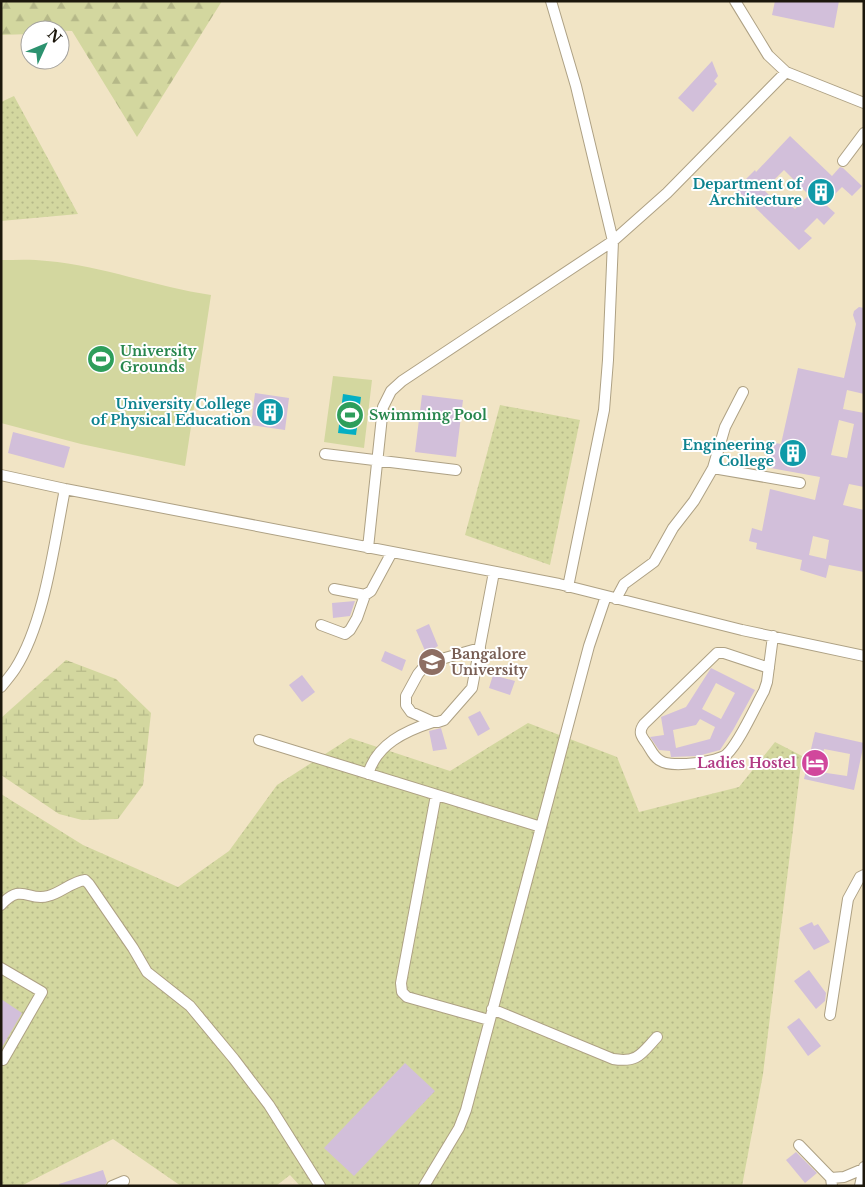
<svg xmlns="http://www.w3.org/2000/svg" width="865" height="1187" font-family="'Libre Baskerville',serif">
  <defs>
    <pattern id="grass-dots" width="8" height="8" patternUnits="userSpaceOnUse" patternTransform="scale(1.25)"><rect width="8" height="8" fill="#d3d79f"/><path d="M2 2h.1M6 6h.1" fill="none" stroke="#b5b888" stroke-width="1.8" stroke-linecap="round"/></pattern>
    <pattern id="forest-firs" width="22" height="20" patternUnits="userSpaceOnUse" patternTransform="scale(1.25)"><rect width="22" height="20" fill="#d3d79f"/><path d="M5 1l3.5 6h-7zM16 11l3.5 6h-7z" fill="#b5b888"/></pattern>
    <pattern id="wetland-marsh" width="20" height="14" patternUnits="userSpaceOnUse" patternTransform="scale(1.25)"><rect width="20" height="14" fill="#d3d79f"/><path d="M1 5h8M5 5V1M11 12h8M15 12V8" fill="none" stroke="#b5b888"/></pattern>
  </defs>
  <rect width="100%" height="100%" fill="#f1e4c5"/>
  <path fill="url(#grass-dots)" d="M14,96l64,118 -77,7v-119z
    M500,405l80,15 -30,145 -85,-30z
    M528,723l89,34 22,55 100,-25 36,-45 27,14 -39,318 -21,112h-442l-10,-11 -14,11h-95l-68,-47 -92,47h-20v-392l82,51 95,42 51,-36 48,-66 73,-47 100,33z"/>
  <path fill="url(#forest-firs)" d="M1,1h221l-85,136 -65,-106 -42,-1v4l-29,1z"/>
  <path fill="url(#wetland-marsh)" d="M66,660l50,19 35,34 -8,72 -25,34 -36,1 -23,-6 -58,-39v-57z"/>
  <path fill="#d3d79f" d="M1,260c15,0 31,-1 46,1 56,5 109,26 164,34l-26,171 -104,-22 -80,-21z
    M333,376l39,4 -8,68 -40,-6z"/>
  <path fill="#04afc3" d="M343,394l18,3 -5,38 -18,-2z"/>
  <path fill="#d2bfda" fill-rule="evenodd" d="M775,1h64l-5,27 -62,-13z
    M712,61l6,15 -4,5 3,3 -24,28 -15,-14z
    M790,136l42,40 8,-9 3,1 19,18 -10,10 -10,-9 -17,17 10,9 -11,12 -7,-7 -13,13 8,7 -13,12 -63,-61 19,-19 1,2zM784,170l25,25 -14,14 -9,-8 -6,5 -16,-16z
    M859,307l5,1v86l-17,-4 -4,19 21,4v74l-15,-3 -6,21 21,5v62l-35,-7 -3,13 -26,-8 2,-10 -46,-11 1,-6 -8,-2 3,-13 10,3 8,-42 45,11 5,-23 -55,-10 5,-25 11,2 17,-76 46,10 12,-54 -3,-9 1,-4zM839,420l15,4 -7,34 -16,-3zM813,536l16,4 -3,19 -17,-4z
    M255,393l34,5 -4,32 -34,-5z
    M422,395l41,5 -7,57 -41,-5z
    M13,432l57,15 -6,21 -56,-15z
    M355,601l-5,15 -17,2 -1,-15z
    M429,624l9,22 -12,7 -10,-23z
    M385,651l21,9 -4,11 -21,-10z
    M711,668l44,22 -22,40 -13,20 -22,6 -27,1 -1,-6 -11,-1 -9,-13 14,-2 -3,-18 25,-10zM716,683l19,10 -14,26 -19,-10zM700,719l15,8 -5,12 -34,9 -3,-18 23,-5z
    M302,675l13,17 -13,10 -13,-17z
    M493,675l22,6 -5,14 -21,-7z
    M480,711l10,18 -12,7 -10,-19z
    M441,728l6,21 -14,2 -4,-20z
    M815,732l49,11 -10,47 -50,-11zM824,749l26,5 -3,22 -27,-4z
    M812,922l2,4 4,-2 12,18 -16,8 -15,-22z
    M809,970l17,23 -1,8 -9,8 -22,-28z
    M1,999l21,14 -21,36z
    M799,1018l22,28 -13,10 -21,-29z
    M405,1063l30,28 -81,85 -30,-28z
    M796,1152l21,21 -12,10 -19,-23z
    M103,1170l4,12 -2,3 -46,1v-2z"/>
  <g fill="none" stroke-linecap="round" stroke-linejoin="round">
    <g stroke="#aea184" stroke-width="12">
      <path id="minor" d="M551,1l25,85 37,155 -5,119 -4,50 -36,177
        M735,1l33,54 18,17 78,31
        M843,161l21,-28
        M325,454l131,16
        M713,468l87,15
        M1,475l64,14 494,95 183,46 122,26
        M368,548l15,-141 8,-16 11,-10 211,-140 54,-48 119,-121
        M334,589l31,6
        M616,599l8,-15 30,-22 19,-34 21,-27 19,-33 12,-41 18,-35
        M321,625l24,9 5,-4 7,-12 8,-23 6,-4 21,-39
        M480,648l-49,14 -8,6 -5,6 -12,22v9l5,7 22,10h5l6,-2 28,-32 22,-116
        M769,668l-45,-15h-7l-73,71c-6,8 -3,12 3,20 4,6 7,14 14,17 10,7 58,1 66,-7 12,-11 28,-47 37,-63l3,-9 6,-46
        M1,687c5,-6 10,-12 14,-18 30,-47 39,-125 50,-180
        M259,740l282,87
        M368,774c9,-30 37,-43 65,-52
        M436,795l-35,188 1,9 5,5 82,23
        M1,905c21,-23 27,-3 47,-9 13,-3 23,-14 37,-16l4,4 44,64 14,24 43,34 44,53 35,46 51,81
        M1,968l41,24 -39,68
        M492,1009l121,50c25,4 28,-5 44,-22
        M830,1015l18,-116 12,-22 4,-2
        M799,1145l32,33 1,8
        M831,1178l13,-1 19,-8
        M112,1186l12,-5
        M424,1186l35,-58 7,-18 123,-464 17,-50
        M860,1186l4,-19"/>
    </g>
    <use href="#minor" stroke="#fff" stroke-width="10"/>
  </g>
  <defs>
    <g id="building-disc" transform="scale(1.4375)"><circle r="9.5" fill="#0f9aa8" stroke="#fff"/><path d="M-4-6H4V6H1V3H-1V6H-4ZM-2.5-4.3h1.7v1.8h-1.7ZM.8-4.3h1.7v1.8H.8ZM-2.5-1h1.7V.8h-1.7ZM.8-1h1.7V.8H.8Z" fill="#fff"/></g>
    <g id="stadium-disc" transform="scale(1.4375)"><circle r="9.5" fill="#2e9e5b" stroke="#fff"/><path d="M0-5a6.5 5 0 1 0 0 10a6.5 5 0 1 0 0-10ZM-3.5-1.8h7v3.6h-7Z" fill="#fff"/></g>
    <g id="university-disc" transform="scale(1.4375)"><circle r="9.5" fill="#8d6e63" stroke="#fff"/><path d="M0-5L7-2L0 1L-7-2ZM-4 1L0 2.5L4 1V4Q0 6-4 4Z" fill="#fff"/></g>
    <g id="hotel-disc" transform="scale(1.4375)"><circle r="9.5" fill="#d1479c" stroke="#fff"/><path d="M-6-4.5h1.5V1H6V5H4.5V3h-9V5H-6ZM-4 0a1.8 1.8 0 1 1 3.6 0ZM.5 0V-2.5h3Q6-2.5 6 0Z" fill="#fff"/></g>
  </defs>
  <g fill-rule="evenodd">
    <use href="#building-disc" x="821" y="192"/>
    <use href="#stadium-disc" x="101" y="359"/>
    <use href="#building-disc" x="270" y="412"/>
    <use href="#stadium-disc" x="350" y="415"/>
    <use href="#building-disc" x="793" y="453"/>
    <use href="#university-disc" x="432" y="662"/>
    <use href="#hotel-disc" x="815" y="763"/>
  </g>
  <g text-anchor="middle" stroke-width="4" stroke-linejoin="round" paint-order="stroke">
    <g font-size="14" font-weight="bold" fill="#0d838f" stroke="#fff" text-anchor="end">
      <text x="802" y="189">Department of<tspan x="802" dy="16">Architecture</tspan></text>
      <text x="251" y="409">University College<tspan x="251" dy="16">of Physical Education</tspan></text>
      <text x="774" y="450">Engineering<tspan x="774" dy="16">College</tspan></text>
    </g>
    <g font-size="14" font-weight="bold" fill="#27864d" stroke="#fff" text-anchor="start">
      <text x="120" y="356">University<tspan x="120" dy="16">Grounds</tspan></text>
      <text x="369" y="420">Swimming Pool</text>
    </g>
    <g font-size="14" font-weight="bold" fill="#785e54" stroke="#fff" text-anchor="start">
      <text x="451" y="659">Bangalore<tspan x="451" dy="16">University</tspan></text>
    </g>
    <g font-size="14" font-weight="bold" fill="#b23c85" stroke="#fff" text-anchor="end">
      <text x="796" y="768">Ladies Hostel</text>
    </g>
  </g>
  <rect width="865" height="1187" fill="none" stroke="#1c170c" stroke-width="5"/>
  <g transform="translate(45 45) rotate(46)"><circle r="24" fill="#ffffff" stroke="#a4a29e"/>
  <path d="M0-4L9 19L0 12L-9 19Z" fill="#2c926f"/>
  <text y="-8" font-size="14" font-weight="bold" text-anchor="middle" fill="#1c170c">N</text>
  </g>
</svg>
